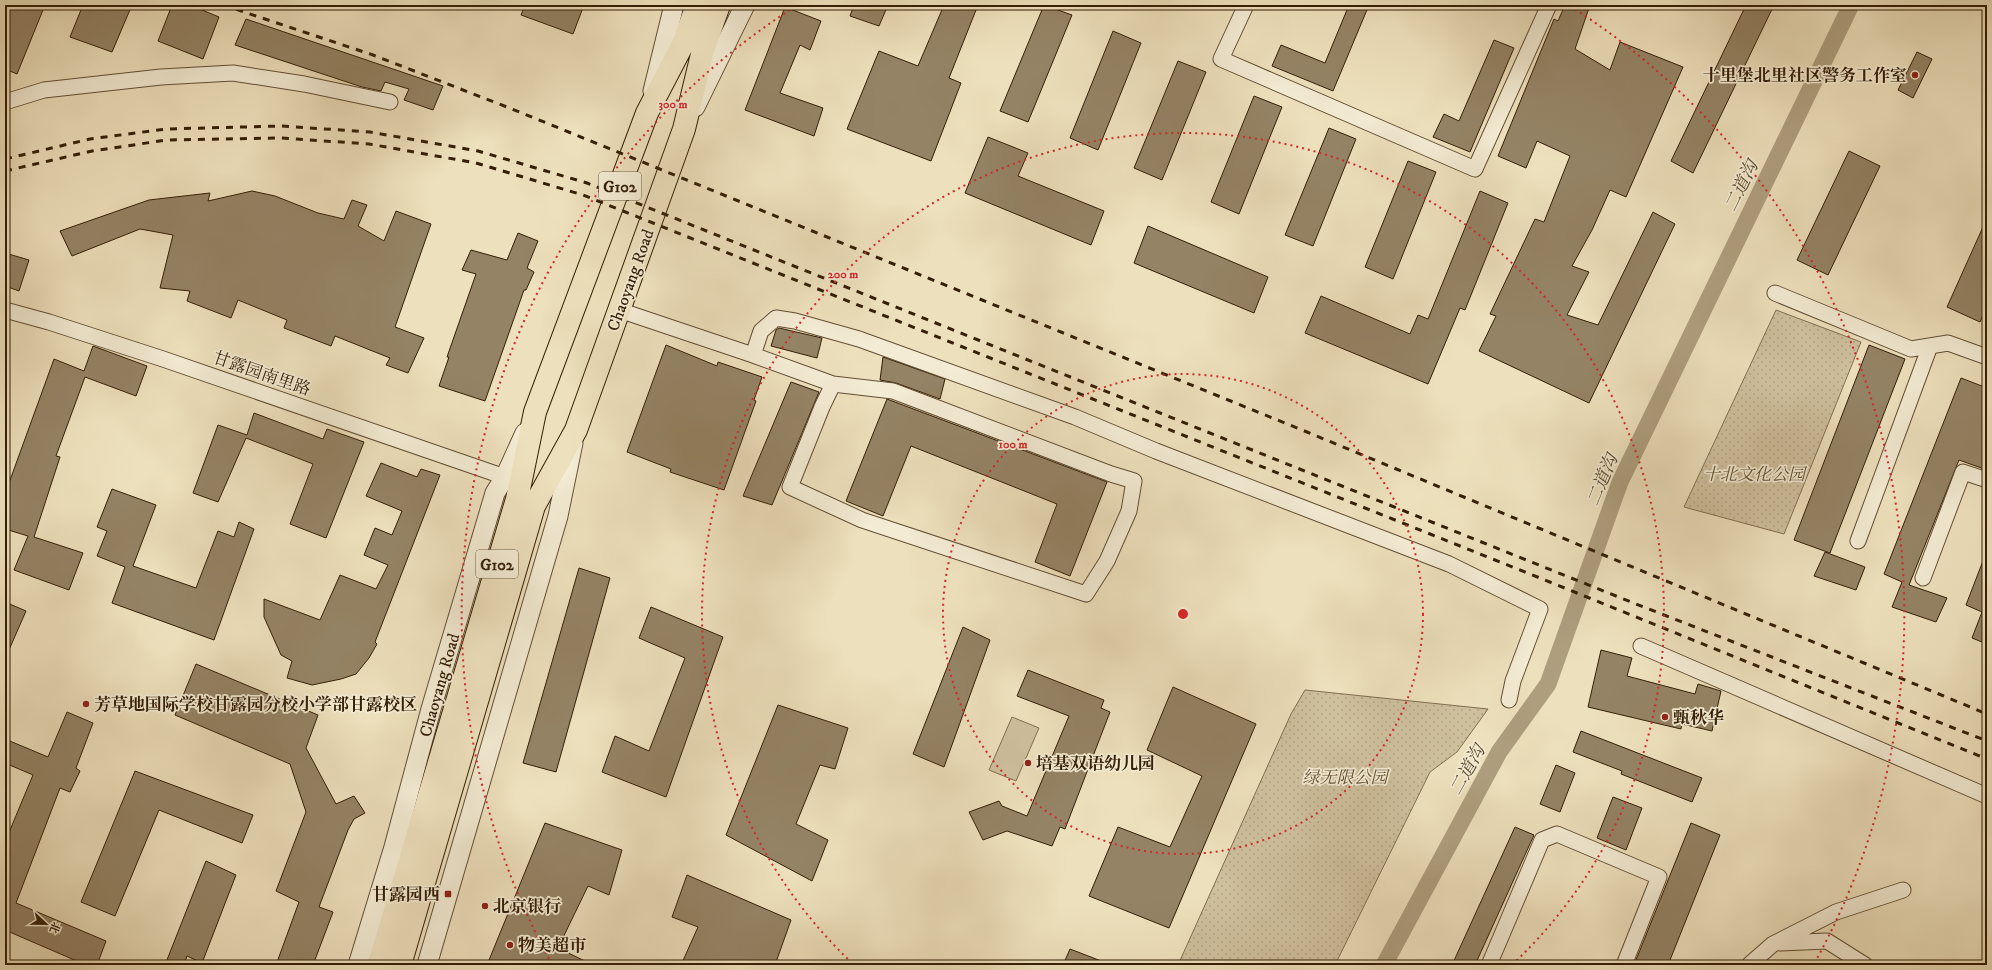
<svg xmlns="http://www.w3.org/2000/svg" width="1992" height="970" font-family="'IM FELL DW Pica','Noto Serif SC',serif">
  <defs>
    <pattern id="park-dots" width="8" height="8" patternUnits="userSpaceOnUse"><rect width="8" height="8" fill="#cebf9d"/><path d="M2 2h.1M6 6h.1" fill="none" stroke="#b2a486" stroke-width="1.8" stroke-linecap="round"/></pattern>
  </defs>
  <rect width="100%" height="100%" fill="#ede0bc"/>
  <filter id="stains"><feTurbulence type="fractalNoise" baseFrequency=".005" numOctaves="4"/><feColorMatrix values="0 0 0 0 .2 0 0 0 0 .09 0 0 0 0 .02 0 0 0 .5 -.17"/></filter>
  <radialGradient id="worn" r=".72"><stop offset=".6" stop-color="#630" stop-opacity="0"/><stop offset="1" stop-color="#630" stop-opacity=".3"/></radialGradient>
  <path fill="url(#park-dots)" stroke="#816e52" d="M1776,310l85,32 -77,192 -100,-27z
    M1305,690l183,19 -31,43 -27,20 -95,193h-157l113,-251z"/>
  <path fill="#cebf9d" stroke="#816e52" d="M1012,717l27,11 -23,53 -27,-11z"/>
  <g fill="none" stroke-linecap="round" stroke-linejoin="round">
    <path stroke="#ae9e7e" stroke-width="17" d="M1384,965l115,-213 49,-68 72,-202 231,-477"/>
  </g>
  <path fill="#948365" stroke="#341e06" d="M5,5h40l-28,69 -12,-5z
    M83,5h49l-20,47 -42,-15z
    M172,5h18l29,12 -16,42 -45,-18z
    M525,5h59l-11,29 -52,-19z
    M854,5h34l-9,21 -29,-10z
    M944,5h34l-29,73 12,5 -30,78 -84,-32 32,-78 39,15z
    M1044,5l28,10 -44,107 -28,-11z
    M1349,5h20l-36,86 -61,-25 9,-21 44,18z
    M1565,5h25l-15,44 35,21 10,-28 63,25 -57,130 -16,-7 -18,40 -20,36 17,6 -22,43 31,10 55,-113 22,12 -86,179 -110,-52 17,-35 -6,-2 45,-95 9,3 26,-66 -33,-15 -11,27 -28,-12 56,-137 4,2z
    M1746,5h28l-81,168 -22,-12z
    M785,7l36,14 -11,29 -10,-5 -20,48 43,15 -9,28 -69,-26z
    M246,19l197,67 -10,24 -29,-10 5,-11 -24,-7 -4,9 -19,-4 -127,-42z
    M1113,31l28,12 -43,107 -28,-12z
    M1494,40l20,8 -44,104 -37,-15 11,-23 15,7z
    M1917,52l15,7 -19,39 -15,-8z
    M1178,61l28,11 -44,108 -28,-12z
    M1254,96l28,11 -43,107 -28,-12z
    M1329,128l27,11 -43,107 -28,-11z
    M988,137l40,16 -10,23 86,35 -13,34 -126,-52z
    M1849,151l31,15 -52,109 -31,-15z
    M1408,161l28,11 -43,107 -28,-12z
    M252,191l23,5 43,17 26,6 8,-19 15,5 -9,21 26,15 12,-30 35,13 -36,103 29,11 -16,35 -22,-8 4,-7 -55,-22 -4,10 -47,-18 3,-8 -49,-20 -7,18 -44,-17 3,-10 -30,-3 13,-53 -33,-6 -68,27 -12,-25 89,-31 61,-7 -2,8z
    M1480,191l28,12 -43,107 -5,-2 -32,76 -123,-51 16,-37 89,38 8,-19 10,4z
    M1987,218v88l-7,16 -33,-15z
    M1148,226l120,51 -14,36 -120,-50z
    M518,233l20,8 -11,27 7,4 -8,18h-2l-39,111 -46,-15 10,-29h-2l29,-83 -14,-4 9,-20 36,10z
    M5,253l24,7 -10,31 -14,-5z
    M779,328l43,10 -5,20 -46,-12 5,-16z
    M666,345l51,21 1,-4 44,15 -8,23 2,1 -32,89 -54,-18 1,-3 -44,-17z
    M1869,345l36,14 -75,194 -36,-13z
    M93,346l54,20 -11,30 -51,-19 -29,79 4,1 -26,80 49,16 -14,37 -55,-20 14,-34 -23,-7v-35l49,-135 30,12z
    M883,357l62,22 -5,20 -44,-16 -16,-3z
    M1961,378l26,10v82l-28,-10 -50,125 38,13 -11,24 -44,-15 10,-25 -18,-8z
    M791,382l28,10 -47,113 -29,-9z
    M887,399l220,83 -37,94 -35,-14 22,-58 -146,-58 -28,70 -37,-15z
    M254,413l69,26 4,-10 37,13 -38,96 -36,-14 23,-60 -67,-26 -28,64 -25,-9 25,-68 29,10z
    M381,463l36,14 4,-8 19,6 -65,167 2,2 -8,14 -13,16 -15,5 -29,6 -25,-7 5,-17 -11,-6 -17,-38v-18l56,21 20,-45 36,14 12,-24 -24,-10 11,-27 17,7 10,-24 -36,-15z
    M112,489l44,16 -23,61 63,22 22,-57 16,6 5,-15 15,7 -40,111 -102,-37 13,-36 -28,-11 10,-25 -10,-4z
    M1825,552l40,15 -9,23 -42,-14z
    M1986,553h1v91l-15,-6 10,-26 -16,-7z
    M579,568l31,10 -54,194 -33,-9z
    M5,602l21,9 -21,48z
    M651,607l72,30 -57,160 -64,-25 13,-36 34,15 36,-93 -46,-20z
    M963,627l27,13 -46,127 -31,-13z
    M1601,650l31,8 -5,18 68,18 3,-10 23,7 -9,40 -30,-7 -1,5 -93,-22z
    M196,664l122,51 -12,33 30,56 18,-8 11,17 -11,6 -6,11 -29,77 14,5 -20,53h-37l23,-63 -23,-11 30,-79 -16,-48 -115,-49z
    M1028,670l76,30 -3,8 9,4 -45,117 -5,-2 -8,19 -45,-15 -24,9 -14,-28 30,-11 3,5 25,10 42,-100 -52,-20z
    M1173,687l83,37 -87,204 -80,-32 29,-69 52,20 32,-71 -55,-26z
    M778,705l70,23 -13,41 -15,-4 -24,59 32,16 -16,41 -86,-46z
    M67,712l26,11 -17,45 4,3 -10,21 -10,-4 -44,115 90,38 -9,24h-11l-81,-35v-88l28,-67 -28,-12v-24l43,18z
    M1581,731l121,47 -10,24 -71,-28 1,-3 -49,-19z
    M1556,765l19,8 -15,39 -20,-8z
    M135,771l118,44 -11,28 -83,-33 -44,106 -34,-14z
    M1613,797l29,11 -16,42 -29,-12z
    M545,823l77,27 -13,45 -21,-9 -30,62 35,17h-106z
    M1691,823l29,12 -52,130h-34z
    M1515,827l19,8 -59,130h-23z
    M206,861l30,14 -34,88 -15,-7 -3,9h-19z
    M687,875l104,45 -16,45h-94l17,-38 -26,-10z
    M1070,949l39,15v1h-46z"/>
  <g fill="none" stroke-linecap="round" stroke-linejoin="round">
    <g stroke="#624e34" stroke-width="17">
      <path id="minor" d="M1246,5l-25,54 254,110 74,-164
        M5,102l39,-12 117,-13 72,-4 71,11 86,18
        M1775,293l136,56 37,-6 39,14
        M5,310l44,12 114,37 342,118
        M619,310l134,45 8,-24 15,-13 19,3 64,18 216,78 81,34 293,113 91,45 -27,72 -4,19
        M753,355l80,29 -11,23 -32,80 72,33 224,74 21,-33 22,-50 5,-30 -23,-7 -218,-83 -60,-7
        M1858,541l72,-195
        M1923,578l40,-106 24,8
        M1641,646l346,150
        M1780,943l47,-2 38,24
        M1489,965l53,-125 15,-6 102,43 -35,88
        M1749,965l24,-21 63,-32 67,-22"/>
    </g>
    <g stroke="#624e34" stroke-width="21">
      <path id="tertiary" d="M653,91l21,-86
        M695,107l50,-102
        M358,965l36,-118 37,-138 64,-216 10,-16 20,-44
        M427,965l131,-449 15,-73"/>
    </g>
    <g stroke="#341e06" stroke-width="24">
      <path id="trunk" d="M379,965l138,-466 18,-87 112,-299 37,-71 13,-37
        M400,965l134,-459 42,-76 108,-301 19,-79 16,-45"/>
    </g>
    <use href="#minor" stroke="#f3ebd3" stroke-width="15"/>
    <use href="#tertiary" stroke="#f3ebd3" stroke-width="19"/>
    <use href="#trunk" stroke="#ede0bc" stroke-width="22"/>
    <path stroke="#341e06" stroke-width="3" stroke-dasharray="7 7" stroke-linecap="butt" d="M223,5l150,50 139,54 795,323 680,282
      M5,159l85,-20 76,-10 115,-3 89,6 108,19 109,32 1049,421 351,137
      M5,171l87,-20 75,-11 114,-2 88,6 107,19 107,32 947,379 457,185"/>
  </g>
  <g fill="none" stroke="#d62828" stroke-width="2" stroke-dasharray="2 4">
    <circle cx="1183" cy="614" r="240"/>
    <path d="M852 963A481 481 0 1 1 1514 963"/>
    <path d="M552 964A721 721 0 0 1 796 6M1570 6A721 721 0 0 1 1814 964"/>
  </g>
  <g fill="#8f2418" stroke="#f3ebd3" stroke-width="1.5">
    <circle cx="1915" cy="75" r="4"/>
    <circle cx="86" cy="704" r="4"/>
    <circle cx="1665" cy="717" r="4"/>
    <circle cx="1028" cy="763" r="4"/>
    <rect x="444" y="890" width="8" height="8" rx="2"/>
    <circle cx="485" cy="906" r="4"/>
    <circle cx="510" cy="945" r="4"/>
  </g>
  <g text-anchor="middle" stroke-width="3.5" stroke-linejoin="round" paint-order="stroke">
    <g fill="#f3ebd3" stroke="#6d5c44" stroke-width="1">
      <rect x="599" y="172" width="42" height="28" rx="3"/>
      <rect x="476" y="550" width="42" height="28" rx="3"/>
    </g>
    <g font-size="16" font-weight="bold" fill="#341e06">
      <text x="620" y="192">G102</text>
      <text x="497" y="570">G102</text>
    </g>
    <g font-size="17" font-weight="bold" fill="#341e06" stroke="#f3ebd3" text-anchor="start">
      <text x="1907" y="81" text-anchor="end">十里堡北里社区警务工作室</text>
      <text x="94" y="710">芳草地国际学校甘露园分校小学部甘露校区</text>
      <text x="1673" y="723">甄秋华</text>
      <text x="1036" y="769">培基双语幼儿园</text>
      <text x="440" y="900" text-anchor="end">甘露园西</text>
      <text x="493" y="912">北京银行</text>
      <text x="518" y="951">物美超市</text>
    </g>
    <g font-size="17" fill="#341e06" stroke="#f3ebd3">
      <text transform="translate(630 280) rotate(-70)" y="6">Chaoyang Road</text>
      <text transform="translate(262 373) rotate(19)" y="6">甘露园南里路</text>
      <text transform="translate(439 685) rotate(-74)" y="6">Chaoyang Road</text>
    </g>
    <g font-size="17" font-style="italic" fill="#624e33" stroke="#f3ebd3">
      <text x="1754" y="480">十北文化公园</text>
      <text x="1345" y="783">绿无限公园</text>
    </g>
    <g font-size="18" font-style="italic" fill="#5f4b30" stroke="#f3ebd3">
      <text transform="translate(1741 186) rotate(-64)" y="6">二道沟</text>
      <text transform="translate(1602 480) rotate(-68)" y="6">二道沟</text>
      <text transform="translate(1467 770) rotate(-61)" y="6">二道沟</text>
    </g>
  </g>
  <circle cx="1183" cy="614" r="6" fill="#d62828" stroke="#f3ebd3" stroke-width="2"/>
  <g font-size="12" text-anchor="middle" font-weight="bold" fill="#d62828" stroke="#f3ebd3" stroke-width="3.5" stroke-linejoin="round" paint-order="stroke">
    <text x="673" y="108">300 m</text>
    <text x="843" y="278">200 m</text>
    <text x="1013" y="448">100 m</text>
  </g>
  <rect width="1992" height="970" fill="none" stroke="#ede0bc" stroke-width="20"/>
  <rect x="6" y="6" width="1980" height="958" fill="none" stroke="#341e06" stroke-width="2"/>
  <rect x="10" y="10" width="1972" height="950" fill="none" stroke="#341e06"/>
  <g transform="translate(46 924) rotate(112)" stroke="#f3ebd3" stroke-width="3" paint-order="stroke">
  <path d="M0-3L7 15L0 10L-7 15Z" fill="#341e06"/>
  <text y="-6" font-size="11" font-weight="bold" text-anchor="middle" fill="#341e06">北</text>
  </g>
  <rect width="100%" height="100%" filter="url(#stains)"/>
  <rect width="100%" height="100%" fill="url(#worn)"/>
</svg>
